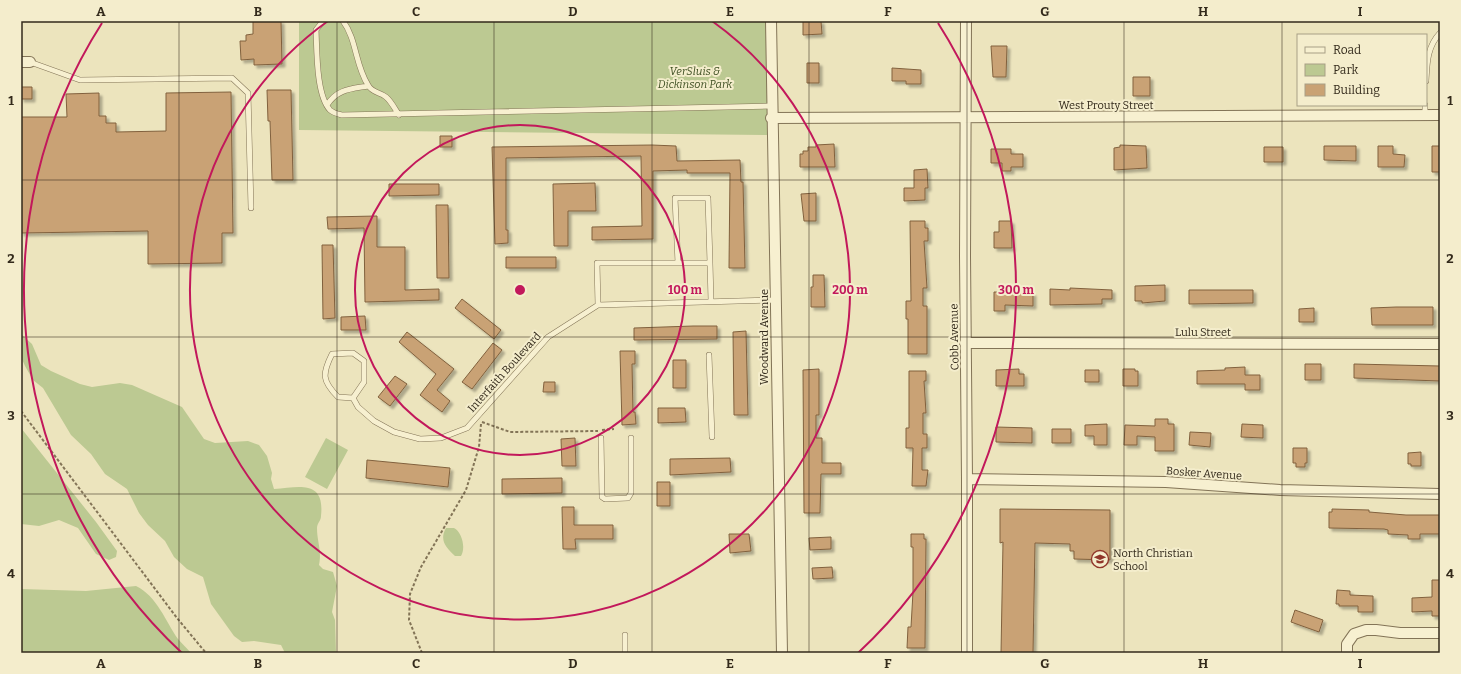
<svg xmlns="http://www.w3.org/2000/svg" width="1461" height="674" font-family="Bitter,serif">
  <defs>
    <filter id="shadow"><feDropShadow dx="3" dy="3" stdDeviation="1" flood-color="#0004"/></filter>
  </defs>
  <rect width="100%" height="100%" fill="#ece4bd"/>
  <path fill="#bcc992" d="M299,21h472v114l-472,-5z
    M21,334l11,10 9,21 10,6 29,13 12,3 28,-4 12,2 50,22 22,32 11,4 33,-2 11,4 8,11 5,17 -1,6 3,10c25,-2 51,-10 47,27 0,5 -4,7 -4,12 0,14 5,22 2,37l4,4 10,3 4,14 -5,26 3,8 1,33h-51l-4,-8 -27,-4 -12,1 -8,-6 -23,-32 -8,-27 -16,-8 -13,-12 -9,-16 -17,-16 -9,-12 -12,-24 -22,-15 -14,-20 -20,-19 -28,-47 -10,-8 -8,-14 -4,-9z
    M21,428l75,94 21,29 -1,6 -7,3 -13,-6 -18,-26 -19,-8 -20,6 -18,-2z
    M326,438l22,12 -21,39 -22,-12z
    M446,528h8c8,4 12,20 7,28h-6c-9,-8 -16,-16 -9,-28z
    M136,586c21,10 30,36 42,53 4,5 9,9 13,14h-170v-64l65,2z"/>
  <path fill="#c9a274" stroke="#81613e" filter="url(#shadow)" d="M253,21h28l1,43 -28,1v-6l-13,1 -1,-19h6v-6l7,-1z
    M803,21h18l1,13 -19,1z
    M991,46h16l-1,31h-13z
    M807,63h12v20h-12z
    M892,68l29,2v14h-15v-3h-14z
    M1133,77h17v19h-17z
    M21,87h11v12h-11z
    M267,90h24l2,90h-21l-2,-59h-2z
    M231,92l2,141h-11v30l-74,1v-33l-127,2v-116h46l-1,-23 33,-1v23h7v7h10v9l50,-1v-38z
    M440,136h12v11h-12z
    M834,144l1,23h-35v-13h3v-3h5v-4h8v-2z
    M652,145l24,1 1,15 63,-1 1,22h2l2,86h-16l1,-95h-43v-3l-34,1v68l-61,1v-13l50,-1 -1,-70 -135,2v72h2v13l-13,1 -3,-97z
    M1120,145l26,1 1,22 -33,2v-22l6,-1z
    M1324,146h32v15l-32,-1z
    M1378,146h15v8l12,1 -1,12h-26z
    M1432,146h8v26h-8z
    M1264,147h19v15h-19z
    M991,149h20v5h12v13h-12v4h-9v-8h-11z
    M927,169l1,19h-3v12l-21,1v-13h10v-18z
    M595,183l1,28h-28v35h-14l-1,-62z
    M389,184h50v11l-50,1z
    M816,193v28h-12l-3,-27z
    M436,205h12l1,73h-12z
    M377,216v31h28v43l34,-1v11l-74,2 -1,-74 -36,1 -1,-12z
    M910,221h15v7h3v13h-4l3,47h-4v18h4v48h-19v-35h-2v-18h5z
    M999,221h12l1,27h-18v-16h5z
    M322,245h11l2,73 -12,1z
    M506,257h50v11h-50z
    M813,275h11l1,32h-14v-20h2z
    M1165,285v16l-23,2v-2h-7v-15z
    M1070,288l42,2v9h-10v5l-52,1v-16l20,1z
    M1189,290h64v13l-64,1z
    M994,292l39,1v13l-28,-1v6h-11z
    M462,299l39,31 -7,9 -39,-31z
    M1396,307h37v18h-61l-1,-17z
    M1314,308v14h-15v-13z
    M365,316l1,14h-25v-13z
    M693,326h24v13l-83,1v-12z
    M746,331l2,84h-14l-1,-83z
    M407,332l47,37 -17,21 13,11 -8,11 -22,-17 16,-21 -37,-32z
    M493,343l9,7 -30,39 -10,-7z
    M620,351h15v13h-3l1,48h2l1,12 -14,1z
    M673,360h13v28h-13z
    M1305,364h16v16h-16z
    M1354,364l86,2v15l-86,-3z
    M1245,367v8h15v15h-15v-6h-48v-13l28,-1v-2z
    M819,369v46h-3v23h6v25h19v11h-20l-1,39h-16l-1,-143z
    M1019,369v5h5v12h-28v-16z
    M1123,369h12v2h3v15h-15z
    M1085,370h14v12h-14z
    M909,371h17v10h-2l2,32h-3v21h4v14h-5v22h6l-2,16h-14l1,-38h-7v-20h3z
    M395,376l12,8 -17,22 -12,-9z
    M544,382h11v10h-12z
    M658,408h27l1,14 -28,1z
    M1155,419h13v5h6v27h-19v-14l-18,-1v9h-13l1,-20 30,1z
    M1107,424v21h-13v-9h-9v-11z
    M1242,424l21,1v13l-22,-1z
    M996,427l36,1v15l-36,-1z
    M1052,429h19v14h-19z
    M1190,432l21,1 -1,14 -21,-2z
    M575,438l1,28h-14l-1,-27z
    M1293,448h14v15h-2v4h-9v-4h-3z
    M1421,452v14h-10v-2h-3v-11z
    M730,458l1,14 -61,3v-16z
    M367,460l83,8 -2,19 -82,-9z
    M562,478v15l-60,1v-15z
    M657,482h13v24h-13z
    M562,507h12v18h39v14h-38l1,10h-13z
    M1000,509l110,1v50l-36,-1v-8h-4v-7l-35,-1 -2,110h-32l2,-111 -3,1z
    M1332,509l37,1v2l37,3h34v19h-20v5h-12v-4l-20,-1v-4l-4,-1 -55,-1v-16h3z
    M729,534h20l2,17 -21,2z
    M911,534h13v5h2l-1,109h-18l1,-21h3l2,-35v-45h-2z
    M831,537v12l-21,1 -1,-12z
    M832,567l1,11 -20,1 -1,-11z
    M1432,580h8v36h-8v-5l-20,1v-14l20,-1z
    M1337,590l13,1v4l23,1v16h-15v-6h-19v-2h-3z
    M1295,610l28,10 -4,12 -28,-10z"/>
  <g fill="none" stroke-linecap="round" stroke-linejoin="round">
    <g stroke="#837457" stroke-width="6">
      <path id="service" d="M323,21l-7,9c1,20 0,65 14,80 3,3 8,4 12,5l429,-9
        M343,21c14,19 12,44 25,64 4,8 12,7 18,12 5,4 9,12 13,18
        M30,62l50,18 152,-2 16,15 3,115
        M1426,81c1,-18 1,-34 14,-48
        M327,105c10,-16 24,-16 41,-19
        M1425,115v-10
        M678,263l-3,-65h33l2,65
        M598,305l-1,-42h113l1,38
        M709,355l3,82
        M353,398l-15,-1c-16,-16 -16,-23 -6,-43l21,-1 11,8v21l-11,16 5,9 16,14 20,11 26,7 21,-1 26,-10 81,-91 50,-32 179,-5
        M601,438l1,59 3,2 23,-1 3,-5v-55
        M625,635v18"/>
    </g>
    <g stroke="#837457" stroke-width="12">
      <path id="minor" d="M771,21l11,632
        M966,21l-1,235 2,223v174
        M21,62h9
        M771,118l669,-3
        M965,343l475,1
        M967,479l199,3 114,8 160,4
        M1347,653v-9l7,-10 12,-4h10l24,3h40"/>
    </g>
    <path stroke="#837457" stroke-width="2" stroke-dasharray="3 2" stroke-linecap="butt" d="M21,411l156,207 29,35
      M482,422l28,10 88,-1
      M602,430l12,-1
      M422,653l-13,-33 1,-26 11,-27 45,-77 13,-43 2,-23"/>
    <use href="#service" stroke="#f7f0d0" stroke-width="5"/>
    <use href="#minor" stroke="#f7f0d0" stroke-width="10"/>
  </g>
  <path fill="none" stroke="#332a1b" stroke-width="1" stroke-opacity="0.55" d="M179,21v632M337,21v632M494,21v632M652,21v632M809,21v632M967,21v632M1124,21v632M1282,21v632M21,180h1419M21,337h1419M21,494h1419"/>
  <g fill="none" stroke="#c2185b" stroke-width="2">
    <circle cx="520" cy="290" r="165"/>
    <path d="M712 21A330 330 0 1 1 328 21"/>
    <path d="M182 653A496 496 0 0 1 102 23M938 23A496 496 0 0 1 858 653"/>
  </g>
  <defs>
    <g id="school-ring" transform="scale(0.9)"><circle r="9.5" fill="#f4edcc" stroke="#903529" stroke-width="1.5"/><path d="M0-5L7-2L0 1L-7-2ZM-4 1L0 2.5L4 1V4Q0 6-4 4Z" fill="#903529"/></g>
  </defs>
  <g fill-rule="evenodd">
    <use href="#school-ring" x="1100" y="559"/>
  </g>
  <g text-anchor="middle" stroke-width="4" stroke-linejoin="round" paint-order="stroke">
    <g font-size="11" font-style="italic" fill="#3e4f22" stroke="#f4edcc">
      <text x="695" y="75">VerSluis &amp;<tspan x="695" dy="13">Dickinson Park</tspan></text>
    </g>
    <g font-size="11" fill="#332a1b" stroke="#f4edcc">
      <text x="1106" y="109">West Prouty Street</text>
      <text x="1203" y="336">Lulu Street</text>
      <text transform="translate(764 337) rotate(-90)" y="4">Woodward Avenue</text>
      <text transform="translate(954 337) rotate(-91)" y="4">Cobb Avenue</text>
      <text transform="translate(504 372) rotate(-48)" y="4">Interfaith Boulevard</text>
      <text transform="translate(1204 473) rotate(4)" y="4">Bosker Avenue</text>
    </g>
    <g font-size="11" fill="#332a1b" stroke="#f4edcc" text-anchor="start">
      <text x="1113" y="557">North Christian<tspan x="1113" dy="13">School</tspan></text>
    </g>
  </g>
  <circle cx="520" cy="290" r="6" fill="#c2185b" stroke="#f4edcc" stroke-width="2"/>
  <g font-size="12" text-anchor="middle" font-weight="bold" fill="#c2185b" stroke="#f4edcc" stroke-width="4" stroke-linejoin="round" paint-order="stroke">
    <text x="685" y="294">100 m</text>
    <text x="850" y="294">200 m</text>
    <text x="1016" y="294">300 m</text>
  </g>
  <rect width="1461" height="674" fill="none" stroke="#f4edcc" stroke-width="44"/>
  <rect x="1297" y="34" width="130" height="72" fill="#f4edcc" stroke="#a79f85"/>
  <rect x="1305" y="47" width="20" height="6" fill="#f7f0d0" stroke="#a79f85"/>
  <text x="1333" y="54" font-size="12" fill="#332a1b">Road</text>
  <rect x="1305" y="64" width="20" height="12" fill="#bcc992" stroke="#a79f85"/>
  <text x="1333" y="74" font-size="12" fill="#332a1b">Park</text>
  <rect x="1305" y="84" width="20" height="12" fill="#c9a274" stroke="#a79f85"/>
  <text x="1333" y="94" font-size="12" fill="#332a1b">Building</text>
  <rect x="22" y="22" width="1417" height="630" fill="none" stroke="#332a1b" stroke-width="1.5"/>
  <g font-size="13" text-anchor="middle" font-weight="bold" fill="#332a1b">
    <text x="101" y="16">A</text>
    <text x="258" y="16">B</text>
    <text x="416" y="16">C</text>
    <text x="573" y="16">D</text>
    <text x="730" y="16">E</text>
    <text x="888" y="16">F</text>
    <text x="1045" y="16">G</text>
    <text x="1203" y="16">H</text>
    <text x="1360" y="16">I</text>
    <text x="11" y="105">1</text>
    <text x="1450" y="105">1</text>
    <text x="11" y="263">2</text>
    <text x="1450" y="263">2</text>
    <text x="11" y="420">3</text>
    <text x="1450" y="420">3</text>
    <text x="11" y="578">4</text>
    <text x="1450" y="578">4</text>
    <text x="101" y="668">A</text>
    <text x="258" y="668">B</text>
    <text x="416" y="668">C</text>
    <text x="573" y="668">D</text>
    <text x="730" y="668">E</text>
    <text x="888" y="668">F</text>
    <text x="1045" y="668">G</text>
    <text x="1203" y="668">H</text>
    <text x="1360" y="668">I</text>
  </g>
</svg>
